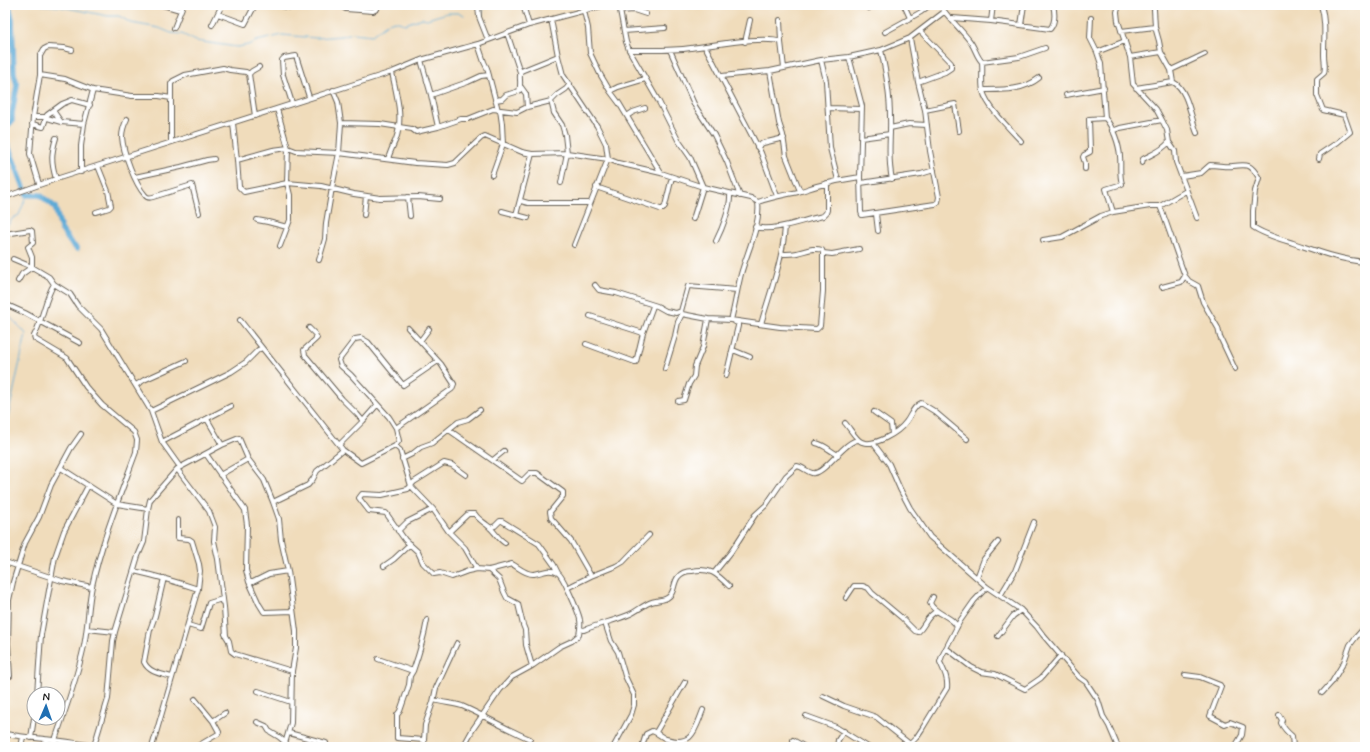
<svg xmlns="http://www.w3.org/2000/svg" width="1370" height="752" font-family="Mynerve,sans-serif">
  <rect width="100%" height="100%" fill="#fff"/>
  <filter id="ink" filterUnits="userSpaceOnUse"><feTurbulence type="fractalNoise" baseFrequency=".025" numOctaves="2"/><feDisplacementMap in="SourceGraphic" scale="8" xChannelSelector="R" yChannelSelector="G"/><feConvolveMatrix kernelMatrix="1 2 1 2 8 2 1 2 1" color-interpolation-filters="sRGB"/></filter>
  <filter id="wash" filterUnits="userSpaceOnUse"><feTurbulence type="fractalNoise" baseFrequency=".012" numOctaves="4" result="noise"/><feDisplacementMap in="SourceGraphic" scale="16" xChannelSelector="R" yChannelSelector="G"/><feGaussianBlur stdDeviation="0.9" result="paint"/><feColorMatrix in="noise" values="0 0 0 0 0 0 0 0 0 0 0 0 0 0 0 0 0 1.4 0 .05"/><feComposite in="paint" operator="in"/></filter>
  <g filter="url(#wash)">
    <rect width="100%" height="100%" fill="#f0dcbb"/>
    <g fill="none" stroke-linecap="round" stroke-linejoin="round">
      <path stroke="#5eaad6" stroke-width="1" d="M42,5l15,1 51,10h11l12,7 28,5 12,5 11,1 14,7 41,6 11,-2 9,-4 25,-6 35,3 24,-2 12,-3 19,2 16,-12 7,-2 10,3 17,-6 5,1 20,-6h13l4,2
        M482,16l2,-11
        M5,229l8,-11 6,-3 8,-20
        M5,243c4,12 3,23 0,35
        M5,312l17,17 4,5 -21,96"/>
      <path stroke="#5eaad6" stroke-width="5.5" d="M5,130v-2l7,-7v-8l5,-28 -3,-12 -2,-54 -3,-14
        M5,138l22,57h13l15,12 6,22 9,13 7,7"/>
    </g>
  </g>
  <g filter="url(#ink)">
    <g fill="none" stroke-linecap="round" stroke-linejoin="round">
      <g stroke="#665f54" stroke-width="6">
        <path id="minor" d="M163,5l17,5
          M277,5c11,2 27,6 37,0
          M344,5v3l2,1 27,2 4,-2 1,-4
          M478,5l1,12 9,23
          M523,5l6,20
          M619,5l7,37 3,8 30,52 19,38 12,17 13,30 -10,32
          M867,5l2,3
          M904,5l6,13
          M940,5c8,13 20,23 29,35 6,7 7,16 13,22 1,9 -1,20 1,29 4,16 27,38 38,50
          M1119,5l-2,7 1,9 12,36 3,27 23,25 6,11 5,10 2,12 6,9 1,11 21,56
          M1173,5v1
          M1154,9l1,18 4,14 2,11 10,18 2,12
          M584,11l4,17 2,25 10,21 10,17 9,12 42,70
          M620,11l14,-1 12,4
          M218,14l27,10 10,-19
          M952,18l39,3 59,8c5,-6 5,-16 3,-24
          M1091,18l-1,20 7,14 28,-11
          M551,19l7,37 5,19 34,51 9,18 2,15 -34,86
          M780,20l1,22
          M991,21l2,-16
          M212,25l10,-20
          M1021,25l3,-20
          M174,28l9,-23
          M624,31l41,-3
          M1121,31l34,-4
          M885,32l36,-20 9,-7
          M507,33l13,39
          M745,42l5,-22
          M478,44l6,18 3,6 11,42
          M705,46l56,107 16,43
          M629,50c21,0 42,1 62,-2 20,-2 73,-13 90,-6l3,26
          M670,50l25,56 19,29 13,27 13,34
          M881,50c5,22 9,45 9,67 1,21 -3,41 2,62
          M1097,52l4,12 4,54c8,9 14,26 15,38 1,10 -1,18 2,28l-16,5 7,23
          M849,57l13,49 -2,71 1,35 1,3 73,-11 3,-2 1,-5 -9,-46 -5,-41 -7,-28 -8,-44
          M1130,57l31,-5
          M421,60l10,35 7,32
          M821,60l5,21 4,67 8,32
          M982,62l37,-5 26,-9
          M1171,70l34,-16
          M770,71l9,52 4,12 3,21 14,35
          M40,75l25,4 28,11 39,6h27l12,2
          M722,76l48,-5 51,-11 28,-3 32,-7 29,-12 34,-26
          M918,82l27,-10 6,-4v-5l-31,-32
          M521,87l5,7 1,13
          M1136,88l37,-6c15,7 18,37 24,51
          M983,90c19,0 40,1 56,-12
          M610,91l8,-4 27,-8
          M431,95l37,-13 13,-6 8,-1
          M1066,95l38,-7
          M495,100l7,-1 4,-4 13,-4c3,-8 -1,-15 2,-20l37,-15
          M551,101l3,12 8,12 3,10 2,18 -6,30
          M292,103l-9,-28 -1,-15 2,-2 12,-2 13,41
          M828,108l34,1
          M277,109l11,39 -1,35 3,12v25l-10,26
          M925,110l30,-6 4,27
          M54,112l7,10
          M255,116l-6,-42 3,-3 7,-4
          M627,116l6,-4 12,-4
          M33,117h11l17,5 23,2
          M127,119c-3,6 -5,11 -5,18 1,15 13,47 23,58 2,3 5,3 8,2l39,-12 7,28
          M233,123l4,37 2,27 5,5 43,-9 34,3 33,8 26,4 38,-1 22,2
          M341,123l39,1 32,5 4,3 22,-5 23,-8h7l25,-10 24,3 10,-5 24,-6 6,-6 9,-6 4,-5
          M32,124l11,3 4,-12 15,-11 10,-4 18,5
          M890,128l19,-4 18,1
          M1112,131l8,-3 42,-8
          M56,138c-5,16 -5,24 0,41
          M861,138l29,-4
          M171,142v-58l2,-3 12,-6 38,-7 7,2 16,2 3,2
          M757,147l6,-4 21,-5
          M388,159c2,-7 5,-13 8,-20 8,-22 0,-45 -4,-67
          M1319,159l1,-5 18,-12 12,-10 -6,-17 -21,-5 -6,-15v-16l7,-6c2,-6 0,-12 0,-18 0,-17 2,-34 -3,-50
          M237,160l36,-10 15,-2 8,3 43,2 76,10 33,2 7,-2 26,-25 4,-2 37,16 10,2 35,-1 41,6 10,4 43,10 42,14 48,11 7,4c13,-5 27,-7 40,-10 7,-2 12,-4 19,-6 14,-4 28,-7 43,-9
          M1142,163l1,-4c9,-5 19,-8 26,-17
          M1085,169v-6l-2,-6 1,-2 6,-3v-2l-1,-31 16,-1
          M81,172v-26l3,-22 9,-34
          M492,175l11,-31 -1,-20 -2,-14
          M1182,176l19,-3 9,-8c8,0 16,2 23,1 15,-2 18,-2 26,12l-4,13 -2,20v16c12,8 27,12 40,16 24,8 47,17 72,19
          M135,177l46,-10 26,-7 7,-1
          M861,183l60,-9 13,-4
          M39,184l-9,-30 3,-37 7,-42v-19l4,-7 4,-2 16,1 8,2
          M596,187l64,22h3l2,-3 7,-29
          M5,197l51,-18 336,-107 29,-12 57,-16 51,-19 76,-20
          M408,197l2,19
          M521,201l7,2h62
          M1160,206c9,23 16,46 25,70l-4,6 -19,5
          M502,211l26,7
          M96,212l13,-4 2,-2 -3,-15 -10,-25
          M876,214l2,17
          M364,215l2,-19
          M516,215l16,-61
          M257,220l11,2 19,5
          M755,227c20,5 48,-7 68,-11l3,-3 1,-3v-27
          M5,234l25,-4 2,1 1,12 -5,4 4,10v10l-10,7 -4,7
          M1043,240l19,-3 39,-21 12,-4 37,-6h10l26,-15
          M716,241c6,-12 15,-34 14,-47
          M781,254c5,0 11,0 16,-1 9,-2 16,-6 25,-3l1,3 9,1 27,-5
          M13,259l19,8 17,10 5,7 16,10 8,12 23,23 50,82 11,31 18,25
          M319,260l6,-21 1,-16 6,-35 7,-35 2,-30 -3,-21 -5,-12
          M1185,276l4,5 9,5 5,16 15,26 2,9 15,32
          M54,284c-9,14 -11,35 -20,52l1,3 32,19 19,29 16,18 32,27 3,8 -1,12c-16,44 -34,88 -44,134 -4,20 -4,40 -8,60 -7,32 -18,63 -29,94
          M595,285l4,5 17,3 41,13 9,5 10,2 5,-2 1,3
          M5,304l20,9 55,30
          M681,311l7,-25 49,4
          M590,316l53,17
          M240,320l103,130 18,13 34,-17 4,-5 -3,-13 -7,-11 -38,-42 -10,-9 -2,-6 16,-21 6,-1 7,4 35,43 35,-24
          M731,320l49,7 37,2 3,-3 3,-35v-38
          M761,324c9,-32 22,-64 24,-98
          M309,328l6,6 2,4 -13,12 1,5 37,44 15,15 6,7
          M420,341l9,-12
          M586,344l49,18h1l7,-29 10,-27
          M733,350l17,7
          M665,369l10,-33 3,-14 4,-8 26,5 23,1c4,-15 6,-30 10,-46 6,-22 20,-49 17,-72
          M726,376l12,-50v-3l-3,-1
          M136,385l8,-5 42,-19
          M678,401l6,-1 5,-16 5,-8 1,-10 8,-19 5,-28
          M151,411l80,-39 15,-10 12,-12 4,-2
          M874,412l17,12 1,10
          M207,419l15,26
          M845,423c4,4 12,18 17,19 12,5 36,-9 44,-20 5,-6 7,-16 15,-19l13,8 33,28
          M396,428l56,-39 2,-5 -13,-20 -33,-36
          M449,430l73,51 8,-8h7l26,19v4l-13,16 1,6 20,23 20,35
          M162,442l69,-36
          M816,443c9,2 14,8 22,12
          M873,443l16,21 11,25 10,19 20,29 57,50 34,23 16,17 6,8 36,42 7,5 12,18 5,16 6,10 9,21
          M339,445l24,-24 14,-16
          M395,446l5,4 11,36 22,23 16,23 16,16 12,21
          M206,454l39,56 2,15 -1,45 3,12 10,22 5,8 29,-1
          M402,459l10,-5 9,-7 11,-4 26,-21 10,-3 12,-9
          M493,460l11,-9
          M61,468l56,36 31,5
          M177,469l32,42 6,16 -1,14 4,18 6,48 2,29
          M220,475l28,-16
          M273,502l35,-17 5,-6 4,-8 26,-21
          M490,528l5,-2 5,-5h2l37,23 15,21 4,8
          M398,531l9,-9 26,-13
          M449,532l19,-18h7c3,5 7,7 12,11 7,5 10,13 18,18
          M5,562l57,19 30,6
          M384,566l10,-7 16,-15
          M489,570l10,9 5,13 3,6 11,6 5,21 2,5 1,15 6,21
          M134,571c22,5 43,11 64,18
          M714,573l17,-21 24,-37 11,-10 20,-29 11,-10c6,1 10,6 15,7 12,3 32,-32 46,-33
          M164,578l-9,38 -5,14 -6,32c5,11 18,12 28,15
          M977,578l7,-19 14,-17
          M249,582h4l16,-8 19,-3
          M567,588l24,-12 25,-10 7,-4 26,-27
          M1000,596l15,-25 19,-49
          M933,597l-3,6c4,11 23,13 27,24
          M846,598l8,-12h9l5,2 4,5 30,25 13,13 3,1c8,-7 8,-16 19,-21
          M605,623l6,18 7,11 7,24 9,19v10l-3,10 -17,31
          M188,625l13,4 8,-26 13,-4v3
          M87,629l28,3
          M580,629l4,1c14,-6 30,-9 44,-15 8,-3 14,-9 21,-12 6,-3 13,-2 18,-5 8,-4 6,-15 11,-21 3,-4 9,-6 14,-6 18,-4 25,3 37,15
          M225,634l4,7 2,10 4,3 57,17
          M998,636l15,-20 8,-6
          M946,648l25,19 10,5 14,2 30,15 16,-11 20,-23
          M378,659l35,12 -3,5 -1,9 -9,26 -3,4v23l27,2 1,7
          M413,671c6,-17 11,-33 14,-51
          M1185,675l15,2 20,8 1,2 -11,29 15,8 5,-2 13,5 -1,8 -7,12
          M10,676l-2,-32 1,-44 4,-18 12,-39 14,-26 12,-32 20,-37 10,-14
          M258,691l33,11
          M1322,693l10,-11 12,-20 6,-17 6,-8 9,-10
          M37,694l4,-59 14,-78 9,-26 24,-45
          M823,696l21,10 32,11 34,27
          M195,699l18,22 6,11 -1,2 -22,13
          M434,700c9,3 19,3 28,6 23,10 44,23 68,33
          M1279,715l3,5 -1,3c3,6 6,9 11,13l1,11
          M806,716l30,11 32,20
          M213,721l12,-8
          M257,722l9,4 3,5 10,6 7,6
          M656,732l29,-50
          M289,733l37,10 -5,4
          M5,734c31,5 62,6 93,13
          M31,738l3,-20
          M45,739l2,8
          M424,740l1,-15 8,-23 3,-14 21,-45
          M793,740l12,7
          M467,742l8,5
          M94,746l14,-47 5,-58 2,-9 23,-76 6,-14 4,-33 2,-9 27,-31 45,-24 17,-7 9,21 16,21 9,22 6,17 2,21 7,31 8,60v17l-4,23 -1,52 -7,24
          M21,747l2,-10
          M152,747l46,-158 2,-18 -1,-7 -7,-23 -3,-2 -11,-1v-18
          M463,747l10,-18 27,-39 12,-13 20,-11 27,-19 13,-6 7,-6c1,-5 2,-10 1,-15 -1,-7 -17,-44 -22,-47 -9,-5 -16,0 -24,1 -8,1 -16,-7 -22,-10l-23,6 -12,-1 -9,2 -16,6 -12,-4 -6,1 -11,-11 -5,-11 -13,-12 -19,-27 -17,-2 -10,-13 3,-4 20,1 26,-6 6,-7 30,-19 8,2 14,10
          M642,747l4,-13 6,-3c6,2 9,6 14,8 27,8 29,-9 37,-29
          M837,747l1,-7 6,-9
          M907,747l9,-9 6,-9 25,-41c1,-10 -3,-17 -7,-26l2,-6 18,-35 14,-20 13,-14"/>
      </g>
      <use href="#minor" stroke="#fff" stroke-width="4"/>
    </g>
  </g>
  <rect width="1370" height="752" fill="none" stroke="#fff" stroke-width="20"/>
  <g transform="translate(46 706) rotate(2)"><circle r="19" fill="#ffffff" stroke="#a4a4a4"/>
  <path d="M0-3L7 15L0 10L-7 15Z" fill="#1f6fb2"/>
  <text y="-6" font-size="11" font-weight="bold" text-anchor="middle" fill="#1c1c1c">N</text>
  </g>
</svg>
